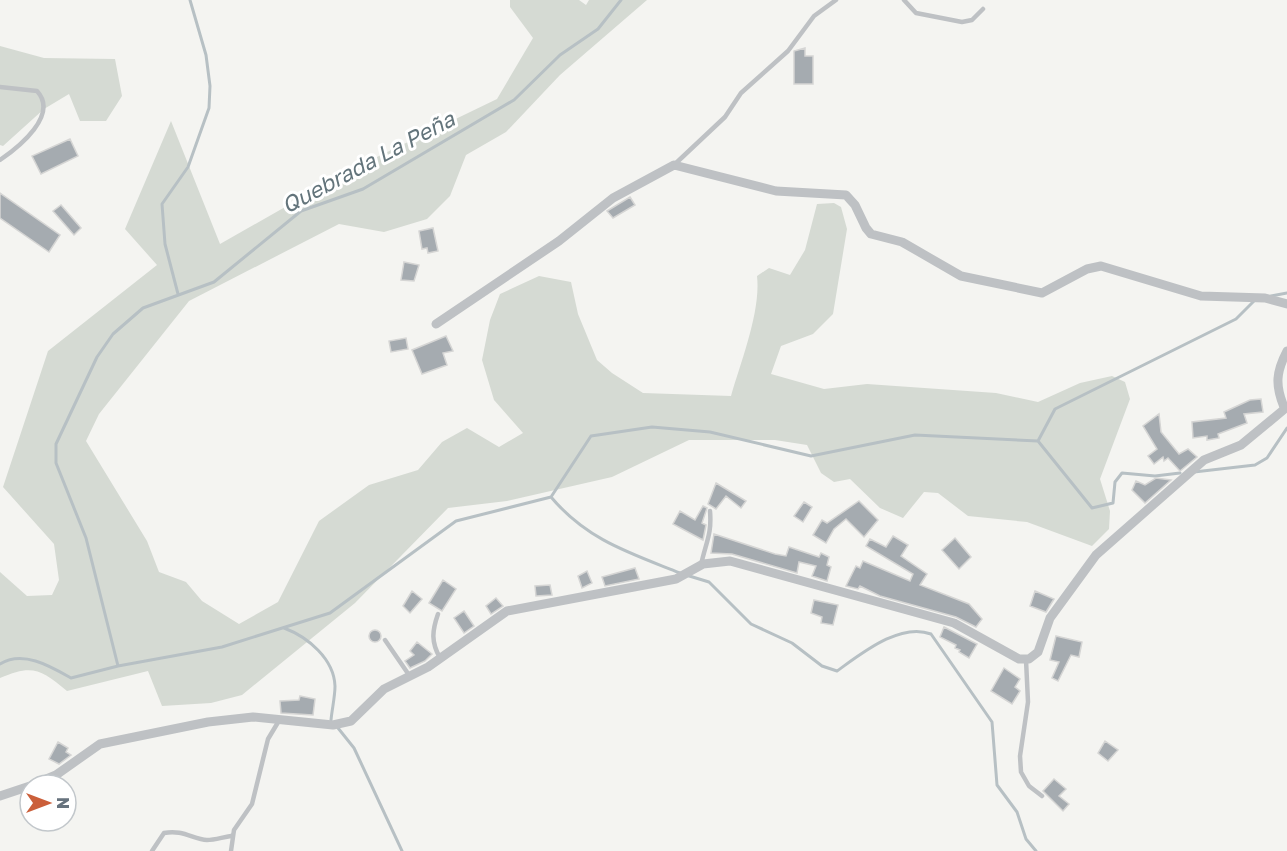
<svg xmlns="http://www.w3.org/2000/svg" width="1287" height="851" font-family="'Golos Text',sans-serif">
  <rect width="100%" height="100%" fill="#f4f4f1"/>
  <path fill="#d5dad3" d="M510,0h69l7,5 3,-5h58l-87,75 -54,57 -40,23 -16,41 -23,23 -43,13 -45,-8 -150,77 -90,113 -13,27 61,100 12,31 27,10 16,19 37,23 39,-22 41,-81 50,-36 49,-15 24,-28 25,-14 32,19 24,-14 -29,-33 -12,-40 8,-40 10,-26 39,-18 32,6 7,32 19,46 15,13 31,20 88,3c10,-35 30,-85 26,-120l12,-8 21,7 15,-25 12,-46 17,-1 7,4 6,22 -14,85 -20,20 -32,12 -10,28 53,15 43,-5 129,9 42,9 42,-19 32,-7 13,6 5,17 -30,80 10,32 -1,18 -17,17 -65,-24 -59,-6 -30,-23 -14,-1 -21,26 -23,-10 -30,-29 -16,3 -13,-9 -14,-28 -32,-5h-86l-77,37 -105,24 -59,7 -93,95 -113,92 -31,8 -49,3 -14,-35 -81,20c-26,-22 -35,-27 -67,-13v-106l27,24 25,-1 7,-15 -5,-36 -51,-57 45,-136 109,-86 -32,-36 46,-108 49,123 130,-74 147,-71 36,-61 -23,-31z
    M0,46l44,12 71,1 7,37 -16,25h-26l-11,-27 -25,15 -41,37 -3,-1z"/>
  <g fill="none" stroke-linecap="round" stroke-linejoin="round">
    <path stroke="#b7c0c4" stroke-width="3" d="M178,294l-13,-50 -3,-40 26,-37 21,-59 1,-22 -4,-31 -16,-55
      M1271,296l16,-3
      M1038,441l54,67 21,-5 2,-21 7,-9 33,3 25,-3
      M1194,472l61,-7 12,-7 20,-30
      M551,497c36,43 79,56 129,76
      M686,575l23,7 42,42 41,19 30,23 15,5c24,-17 63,-49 94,-37l61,88 5,63 20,27 9,27 10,12
      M284,628c24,9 50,31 51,58 0,11 -3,23 -4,34
      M0,664c23,-14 50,2 71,14l47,-12 104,-19 108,-34 126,-92 95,-24 40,-61 61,-9 58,5 101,24 104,-21 123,6 17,-32 181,-90 18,-18
      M118,666l-32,-128 -30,-75v-19l41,-87 16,-23 30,-26 71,-26 87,-71 62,-22 151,-89 46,-45 38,-26 23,-29
      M338,728l16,20 48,103"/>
  </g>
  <path fill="#a5abb0" stroke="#d5d5d4" stroke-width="1.5" d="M805,48v8h8v28h-19v-33z
    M70,139l8,17 -37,18 -9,-18z
    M0,193l60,42 -11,17 -49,-34z
    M630,197l5,8 -22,13 -6,-7z
    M61,205l20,23 -7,7 -21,-24z
    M433,228l5,23 -10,2 -1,-5 -5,1 -3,-18z
    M404,262l15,3 -5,16 -13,-1z
    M446,336l7,15 -10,2 4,12 -25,9 -10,-24z
    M406,338l2,11 -17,3 -2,-11z
    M1261,399l2,13 -19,2 3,9 -29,11 1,4 -12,2v-4l-14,2 -1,-16 34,-4 -2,-6 26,-12z
    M1159,414l2,18 18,22 9,-5 9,8 -17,14 -12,-13 -4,3 -1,-4 -9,7 -6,-8 9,-7 -14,-23z
    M1156,478l15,2 -26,23 -13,-13 4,-9 9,4z
    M716,483l30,18 -5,7 -15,-12 -10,13 -8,-5z
    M859,501l19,19 -14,17 -18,-18 -12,10 -8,14 -13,-8 9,-15 5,3z
    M804,502l8,5 -9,15 -9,-6z
    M703,506l4,2 -5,15 4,2 -3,15 -30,-16 7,-13 15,9z
    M714,534l61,20 11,2 3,-9 30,10 2,-4 8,4 -2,8 4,2 -4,14 -15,-5 4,-10 -17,-4 -2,11 -65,-19 -21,-1z
    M893,536l15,9 -7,11 26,18 -7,11 49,19 13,15 -6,8 -20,-10 -76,-21 -20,-10 -2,3 -12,-3 10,-20 4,2 3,-7 47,20 3,-7 -47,-28 4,-7 16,8z
    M955,538l16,19 -12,12 -17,-19z
    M635,568l4,11 -34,7 -3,-9z
    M587,571l5,12 -10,5 -4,-12z
    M443,580l13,9 -14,22 -13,-8z
    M550,585l2,10 -16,1 -1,-10z
    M412,591l10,8 -12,14 -7,-7z
    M1035,591l19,8 -8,13 -16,-6z
    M496,598l7,8 -12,8 -5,-8z
    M814,600l24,5 -5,20 -12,-2 1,-6 -11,-4z
    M464,611l10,15 -10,7 -10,-15z
    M944,627l33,17 -8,14 -10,-6 1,-2 -5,-2 1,-3 -16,-8z
    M369 636a6 6 0 1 1 12 0a6 6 0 1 1-12 0Z
    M1056,636l26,6 -3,15 -8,-2 -13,26 -6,-3 7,-16 -9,-2z
    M417,642l15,12 -7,7 -15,7 -5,-7 9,-6 -4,-4z
    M1004,668l16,11 -5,8 5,4 -8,13 -21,-13z
    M300,696l15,3 -2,16 -32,-2 -1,-12 19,-1z
    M1105,741l13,9 -10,11 -10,-8z
    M58,742l10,6 -2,4 5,3 -12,9 -10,-5z
    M1054,779l12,10 -7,7 10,8 -6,7 -20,-20z"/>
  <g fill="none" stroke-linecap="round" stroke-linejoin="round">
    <path stroke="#bec1c4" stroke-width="4.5" d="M904,0l12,13 46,9 10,-2 11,-11
      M0,87l37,4c22,24 -18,56 -37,69
      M675,164l50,-47 16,-24 47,-42 26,-35 22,-16
      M701,565c5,-23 11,-31 9,-54
      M438,614c-6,17 -7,28 2,44
      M385,640l24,35
      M1026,660l2,42 -8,54 1,16 8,14 13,10
      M152,851l12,-18c19,-4 30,7 43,7 8,0 16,-3 24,-4
      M231,851l3,-21 18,-26 16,-65 12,-20"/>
    <path stroke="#bec1c4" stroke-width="9" d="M436,324l123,-83 54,-43 61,-33 102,26 70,4 9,10 11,23 5,6 31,8 59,34 81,17 45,-24 14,-3 100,30 64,2 22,6
      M1284,407c-9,-22 -8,-35 3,-56
      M32,785l24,-10 44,-31 108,-22 45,-5 80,8 18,-4 33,-32 44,-22 79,-56 169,-32 27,-15 27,-3 224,62 65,36h10l9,-7 12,-34 46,-63 108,-95 37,-15 46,-38
      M0,796l30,-10"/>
  </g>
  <g text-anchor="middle" stroke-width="6" stroke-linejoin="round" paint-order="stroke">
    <g font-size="22" font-style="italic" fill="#63747b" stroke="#fff">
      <text transform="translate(368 162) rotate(-28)" y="8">Quebrada La Peña</text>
    </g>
  </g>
  <g transform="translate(48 803) rotate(90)"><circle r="28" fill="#ffffff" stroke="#c2c7cb" stroke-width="1.5"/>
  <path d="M0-4.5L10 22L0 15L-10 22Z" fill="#cb5f3a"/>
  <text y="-9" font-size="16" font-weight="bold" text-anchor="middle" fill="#67737e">N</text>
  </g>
</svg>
